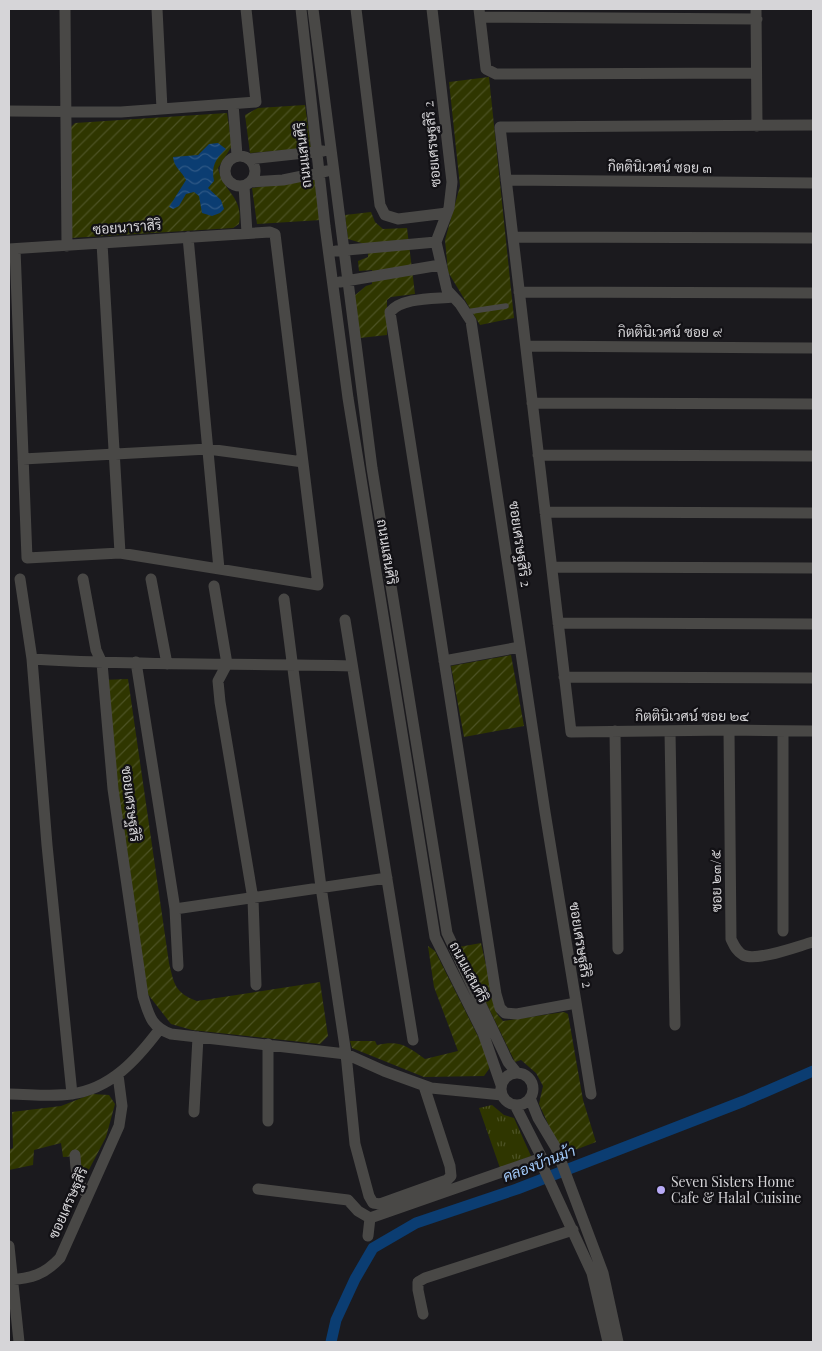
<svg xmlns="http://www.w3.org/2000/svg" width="822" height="1351" font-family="'Playfair Display',Sarabun,serif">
  <defs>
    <pattern id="grass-tufts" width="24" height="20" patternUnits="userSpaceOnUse" patternTransform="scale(1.25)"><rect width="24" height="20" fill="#2f3600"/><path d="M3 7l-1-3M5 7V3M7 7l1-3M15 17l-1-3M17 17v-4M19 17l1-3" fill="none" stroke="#4c5224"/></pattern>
    <pattern id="garden-furrows" width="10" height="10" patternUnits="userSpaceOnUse" patternTransform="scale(1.25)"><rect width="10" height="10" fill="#2f3600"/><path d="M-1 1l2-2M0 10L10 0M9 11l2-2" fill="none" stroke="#4c5224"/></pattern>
    <pattern id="water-waves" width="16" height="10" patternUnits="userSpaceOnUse" patternTransform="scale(1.25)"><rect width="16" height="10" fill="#0b3d72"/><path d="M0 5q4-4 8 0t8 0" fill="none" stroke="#2e5885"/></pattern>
  </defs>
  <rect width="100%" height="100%" fill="#1b1a1e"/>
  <path fill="url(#grass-tufts)" d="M492,1105l12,10 10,3 17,38 -31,12 -21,-60z"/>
  <path fill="url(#garden-furrows)" d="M489,77l25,241 -34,7 -32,-53 -3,-32 15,-54 -11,-104z
    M305,105l6,42 -2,1 -59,5 -5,-38 13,-7z
    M227,113l5,33 -14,22c5,24 26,29 21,56l-6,4 -162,10v-111l4,-4z
    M315,179l6,41 -64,4 -5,-36z
    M371,212l4,10 8,7 24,-1 8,66 -24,3 -4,3v35l-27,3 -6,-42 12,-10 6,-2v-14l-13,1 -1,-10 10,-4v-12l-20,-6 -3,-24z
    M511,655l13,71 -60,11 -13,-71z
    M128,679l41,284c5,21 6,30 28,38l123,-19 8,54 -8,8 -128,-14 -21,-6 -24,-31 -45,-313z
    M481,943l16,71 6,7 61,-9 4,2 15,86 13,42 -29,11 -13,-16 -15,-33 4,-18 -7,-13 -15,-13 -6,2 -56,-115z
    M428,946l7,5 53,105 1,13 -5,7 -60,1 -72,-29 -2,-7h25l2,4c23,-5 30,1 48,14l33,-8 -24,-64z
    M92,1094l17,1 6,9 -9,33 -24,46 -2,-27 -17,1 -2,-14 -27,7 -1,15 -24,5v-20l4,-2 -1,-36 49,-6z"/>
  <path fill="url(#water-waves)" d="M218,143l8,6c-11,10 -15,18 -12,32l-6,7 13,12 3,9 -4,4 -8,3 -10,-3 -3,-17 -5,-4 -8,2 -7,12 -6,3 -4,-2 17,-27c-4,-9 -12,-12 -13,-23l25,-2 11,-11z"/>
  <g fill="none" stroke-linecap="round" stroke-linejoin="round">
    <path stroke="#0b3d72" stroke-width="11" d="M331,1342l5,-22 19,-41 18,-31 43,-25 101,-34 227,-88 69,-30"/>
    <path stroke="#494846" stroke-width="5.5" d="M466,312l40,-6"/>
    <path stroke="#494846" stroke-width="11" d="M65,9l2,237
      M157,9l5,100
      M301,9l24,217 23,172 87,539 48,96 18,52
      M313,9l59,459 75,465 61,129 8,10
      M356,9l24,196 5,10 13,4 49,-6
      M432,9l20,173 -3,26 -13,34 11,48 13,14 11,17 74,491 46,282
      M479,9l7,60 10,5 260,-1
      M756,9l1,117
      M480,17l277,2
      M233,104l4,51
      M9,111l112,1 135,-10 -10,-93
      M813,125l-313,2 71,605 158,-2 84,1
      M225 171a15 15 0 1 1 30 0a15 15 0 1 1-30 0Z
      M250,159l73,-8
      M506,180l307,3
      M251,182l32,-2 44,-9
      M244,186l3,47
      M188,237l31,332
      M513,237l300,1
      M102,243l18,310
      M9,249l261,-17 5,2 43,351 -198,-32 -93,5 -12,-309
      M336,251l100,-9
      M340,282l100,-17
      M519,292l294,1
      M453,297c-18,2 -51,0 -63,15l106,682 4,14 5,5 12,1 59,-11
      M526,346l287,2
      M532,403l281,1
      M538,455l275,1
      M23,459l185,-10 95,13
      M545,512l268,1
      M552,567l261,1
      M20,579l12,80 15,186 25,249
      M83,579l13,71 6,13 11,126 30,207c6,19 8,31 28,38l175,20 38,17 47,17 71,7
      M151,579l16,85
      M214,586l13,78 -9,17 2,21 33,197 3,86
      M284,599l37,288 25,167 9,90 14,52 4,7 7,1 67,-24 4,-4 -1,-10 -26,-80
      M345,620l68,420
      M558,623l255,1
      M32,659c107,7 213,4 320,7
      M444,661l76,-14
      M136,662l39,247 3,57
      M564,677l249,1
      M729,730l2,209c3,6 5,12 12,16 14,7 55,-9 70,-13
      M615,731l3,218
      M670,731l5,294
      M175,909l212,-31
      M783,931v-200
      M268,1044v77
      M501 1089a16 16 0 1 1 32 0a16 16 0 1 1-32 0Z
      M9,1094c20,0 42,3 62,0 40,-5 66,-35 88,-64
      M530,1098l8,20 18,30 47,125 15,69
      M515,1105l27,53v7l50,108 16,69
      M194,1112l4,-75
      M75,1155c1,15 1,29 13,40
      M258,1189l90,11 10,11 12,7 172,-60
      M368,1236l2,-18
      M9,1246l10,96
      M9,1280c23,-2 35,-5 51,-22l59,-132 3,-20 -4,-31
      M423,1314l-5,-24v-8l7,-4 148,-48"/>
  </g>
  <circle fill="#b8abf7" stroke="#121115" stroke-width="2" cx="661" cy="1190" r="5"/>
  <g text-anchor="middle" stroke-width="4.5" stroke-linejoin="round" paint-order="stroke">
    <g font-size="14" fill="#d6d5d8" stroke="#121115">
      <text transform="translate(432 144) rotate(-95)" y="5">ซอยเศรษฐสิริ 2</text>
      <text transform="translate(303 155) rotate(-96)" y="5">ถนนแสนศิริ</text>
      <text transform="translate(660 167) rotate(1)" y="5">กิตตินิเวศน์ ซอย ๓</text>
      <text transform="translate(127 227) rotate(-4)" y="5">ซอยนาราสิริ</text>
      <text x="670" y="337">กิตตินิเวศน์ ซอย ๙</text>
      <text transform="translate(520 544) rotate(82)" y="5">ซอยเศรษฐสิริ 2</text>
      <text transform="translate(387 552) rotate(81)" y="5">ถนนแสนศิริ</text>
      <text x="692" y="721">กิตตินิเวศน์ ซอย ๒๔</text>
      <text transform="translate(131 804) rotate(83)" y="5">ซอยเศรษฐสิริ</text>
      <text transform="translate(716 881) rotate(-91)" y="5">ซอย ๒๓/๕</text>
      <text transform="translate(581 945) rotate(81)" y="5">ซอยเศรษฐสิริ 2</text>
      <text transform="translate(469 972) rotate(62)" y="5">ถนนแสนศิริ</text>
      <text transform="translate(68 1203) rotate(-66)" y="5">ซอยเศรษฐสิริ</text>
    </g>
    <g font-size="14" fill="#d6d5d8" stroke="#121115" text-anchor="start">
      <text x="671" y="1187">Seven Sisters Home<tspan x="671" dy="16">Cafe &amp; Halal Cuisine</tspan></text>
    </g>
    <g font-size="15" font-style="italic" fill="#a3cbfb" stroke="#121115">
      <text transform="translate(539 1164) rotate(-21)" y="5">คลองบ้านม้า</text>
    </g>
  </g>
  <rect width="822" height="1351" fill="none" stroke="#d6d5d8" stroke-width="20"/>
</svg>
